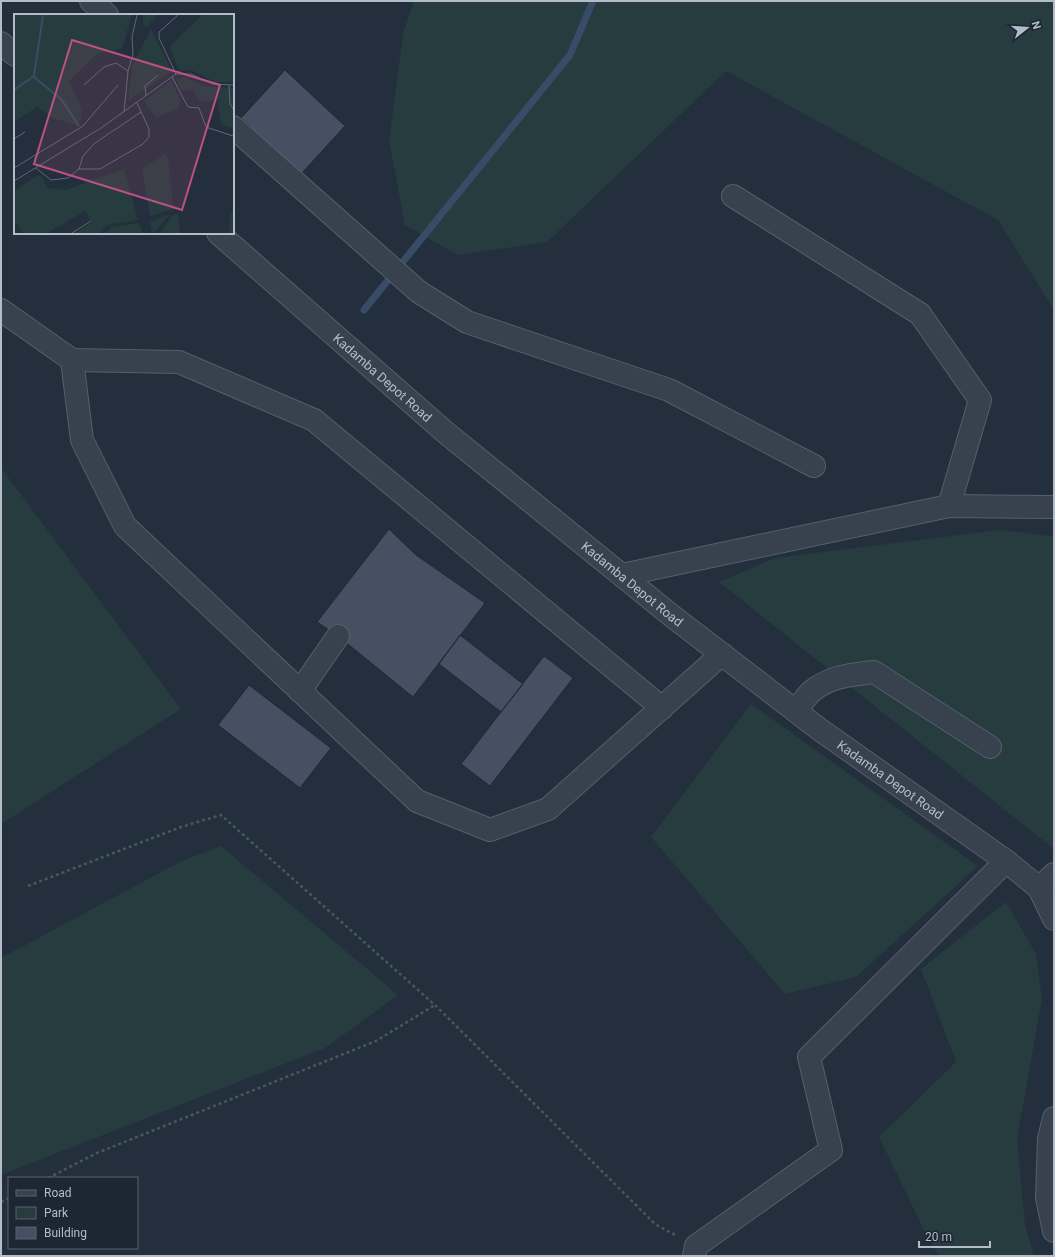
<svg xmlns="http://www.w3.org/2000/svg" width="1055" height="1257" font-family="Roboto,sans-serif">
  <rect width="100%" height="100%" fill="#242f3e"/>
  <path fill="#263c3f" d="M414,1h640v309l-56,-90 -272,-149 -179,171 -89,13 -53,-30 -16,-84 14,-107z
    M1,468l180,241 -180,115z
    M999,530l55,6v313l-335,-267 56,-24z
    M751,704l227,162 -122,111 -71,17 -134,-157z
    M221,846l177,149 -73,53 -324,127v-217l181,-97z
    M1006,902l30,52 6,45 -25,140 8,86 9,31h-95l-12,-20 -48,-99 77,-75 -35,-93z"/>
  <g fill="none" stroke-linecap="round" stroke-linejoin="round">
    <path stroke="#394c67" stroke-width="7" d="M364,310l206,-255 23,-54"/>
  </g>
  <path fill="#455162" stroke="#1f2835" d="M285,70l60,56 -44,48 -60,-56z
    M389,529l27,26 69,48 -72,94 -75,-61 -21,-14z
    M460,635l63,49 -22,28 -62,-48z
    M544,656l29,22 -83,108 -29,-22z
    M249,685l82,63 -31,40 -82,-63z"/>
  <g fill="none" stroke-linecap="round" stroke-linejoin="round">
    <g stroke="#565f6c" stroke-width="24">
      <g id="minor">
        <path d="M91,1l16,14"/>
        <path d="M1,43l14,12"/>
        <path d="M233,127l186,165 48,30 202,68 145,76"/>
        <path d="M733,196l187,118 60,86 -31,106"/>
        <path id="s1" d="M218,233l227,199 227,184 147,113 187,132 33,27 15,31"/>
        <path d="M1,310l71,50 10,80 43,86 292,275 73,29 58,-21 174,-155"/>
        <path d="M72,360l107,2 135,58 348,288"/>
        <path d="M622,575l327,-69 105,1"/>
        <path d="M300,691l38,-55"/>
        <path d="M796,711c5,-6 10,-15 16,-20 19,-15 38,-16 62,-19l116,75"/>
        <path d="M1039,888l15,-14"/>
        <path d="M1054,1118l-5,21 -2,59 7,33"/>
        <path d="M694,1256l2,-10 135,-96 -22,-93 197,-196"/>
      </g>
    </g>
    <path stroke="#44595c" stroke-width="2.5" stroke-dasharray="3 3" stroke-linecap="butt" d="M28,886l153,-59 40,-12 214,190 220,219 22,12
      M48,1178l49,-25 279,-112 59,-36
      M1,1202l8,-4"/>
    <use href="#minor" stroke="#38414e" stroke-width="22"/>
  </g>
  <g text-anchor="middle" stroke-width="4" stroke-linejoin="round" paint-order="stroke">
    <g font-size="13" fill="#b4bcc9" stroke="#1d2633">
      <text dy="5" stroke="none"><textPath href="#s1" startOffset="219">Kadamba Depot Road</textPath></text>
      <text dy="5" stroke="none"><textPath href="#s1" startOffset="543">Kadamba Depot Road</textPath></text>
      <text dy="5" stroke="none"><textPath href="#s1" startOffset="867">Kadamba Depot Road</textPath></text>
    </g>
  </g>
  <g transform="translate(14 14)">
    <rect width="220" height="220" fill="#242f3e"/>
    <path d="M0,1h118l-10,33 -26,7 -27,26 13,28 -1,11 -6,5 -22,-7 -16,-11 -23,15zM129,1h14l-10,12 -4,-2zM188,1h32v67h-19l-24,-12 -12,1 -9,-25zM137,15l21,42 -44,30 4,-35zM170,63l21,9 29,2v41l-13,-5 -4,-25 -17,3 -7,-12 -12,1 -5,-12zM157,66l9,19 -1,9 -23,10 -12,-17zM152,139l3,11 4,45 -23,7 -8,-47zM110,155l14,51 -31,5 -8,8h-24l17,-10 -7,-12 -38,22h-24l-6,-10 -3,1v-33l22,-15h5l6,12 19,2zM216,198h4v21h-5zM164,199l2,20h-20l11,-16zM156,200l-16,19h-2l-2,-11zM125,209l3,10h-37l7,-6z" fill="#263c3f"/>
    <path fill="none" stroke="#394c67" stroke-width="2" d="M20,63l27,22 18,27M0,76l20,-14 9,-61"/>
    <path fill="none" stroke="#5e6776" stroke-width="1" d="M162,60l-17,-36v-6l19,-17M158,63l16,30 11,1 7,19 27,9M70,71l20,-18 12,-4 12,8M215,71l1,19 4,6M132,82l-1,-10 13,-11M110,98l4,-41 5,-17 -1,-17 5,-22M0,125l11,-7M0,154l69,-42 35,-41M22,154l15,12 17,-2 11,-9h21l43,-25 6,-7v-8l-12,-26M65,155l4,-13 12,-13 46,-31M0,167l87,-53 75,-54h15l22,10 21,1M58,219l19,-12"/>
    <path fill="#bd5182" fill-opacity="0.15" stroke="#bd5182" stroke-width="2" d="M58,26l148,45 -38,125 -148,-46z"/>
    <rect width="220" height="220" fill="none" stroke="#b4bcc9" stroke-width="2"/>
  </g>
  <rect width="1055" height="1257" fill="none" stroke="#b4bcc9" stroke-width="4"/>
  <rect x="8" y="1177" width="130" height="72" fill="#1d2633" stroke="#59626f"/>
  <rect x="16" y="1190" width="20" height="6" fill="#38414e" stroke="#59626f"/>
  <text x="44" y="1197" font-size="12" fill="#b4bcc9">Road</text>
  <rect x="16" y="1207" width="20" height="12" fill="#263c3f" stroke="#59626f"/>
  <text x="44" y="1217" font-size="12" fill="#b4bcc9">Park</text>
  <rect x="16" y="1227" width="20" height="12" fill="#455162" stroke="#59626f"/>
  <text x="44" y="1237" font-size="12" fill="#b4bcc9">Building</text>
  <g transform="translate(1027 28) rotate(73)" stroke="#1d2633" stroke-width="3" paint-order="stroke">
  <path d="M0-3L7 15L0 10L-7 15Z" fill="#b4bcc9"/>
  <text y="-6" font-size="11" font-weight="bold" text-anchor="middle" fill="#b4bcc9">N</text>
  </g>
  <path d="M919 1241v6h71v-6" fill="none" stroke="#b4bcc9" stroke-width="2"/>
  <text x="925" y="1241" font-size="12" fill="#b4bcc9" stroke="#1d2633" stroke-width="3" paint-order="stroke">20 m</text>
</svg>
